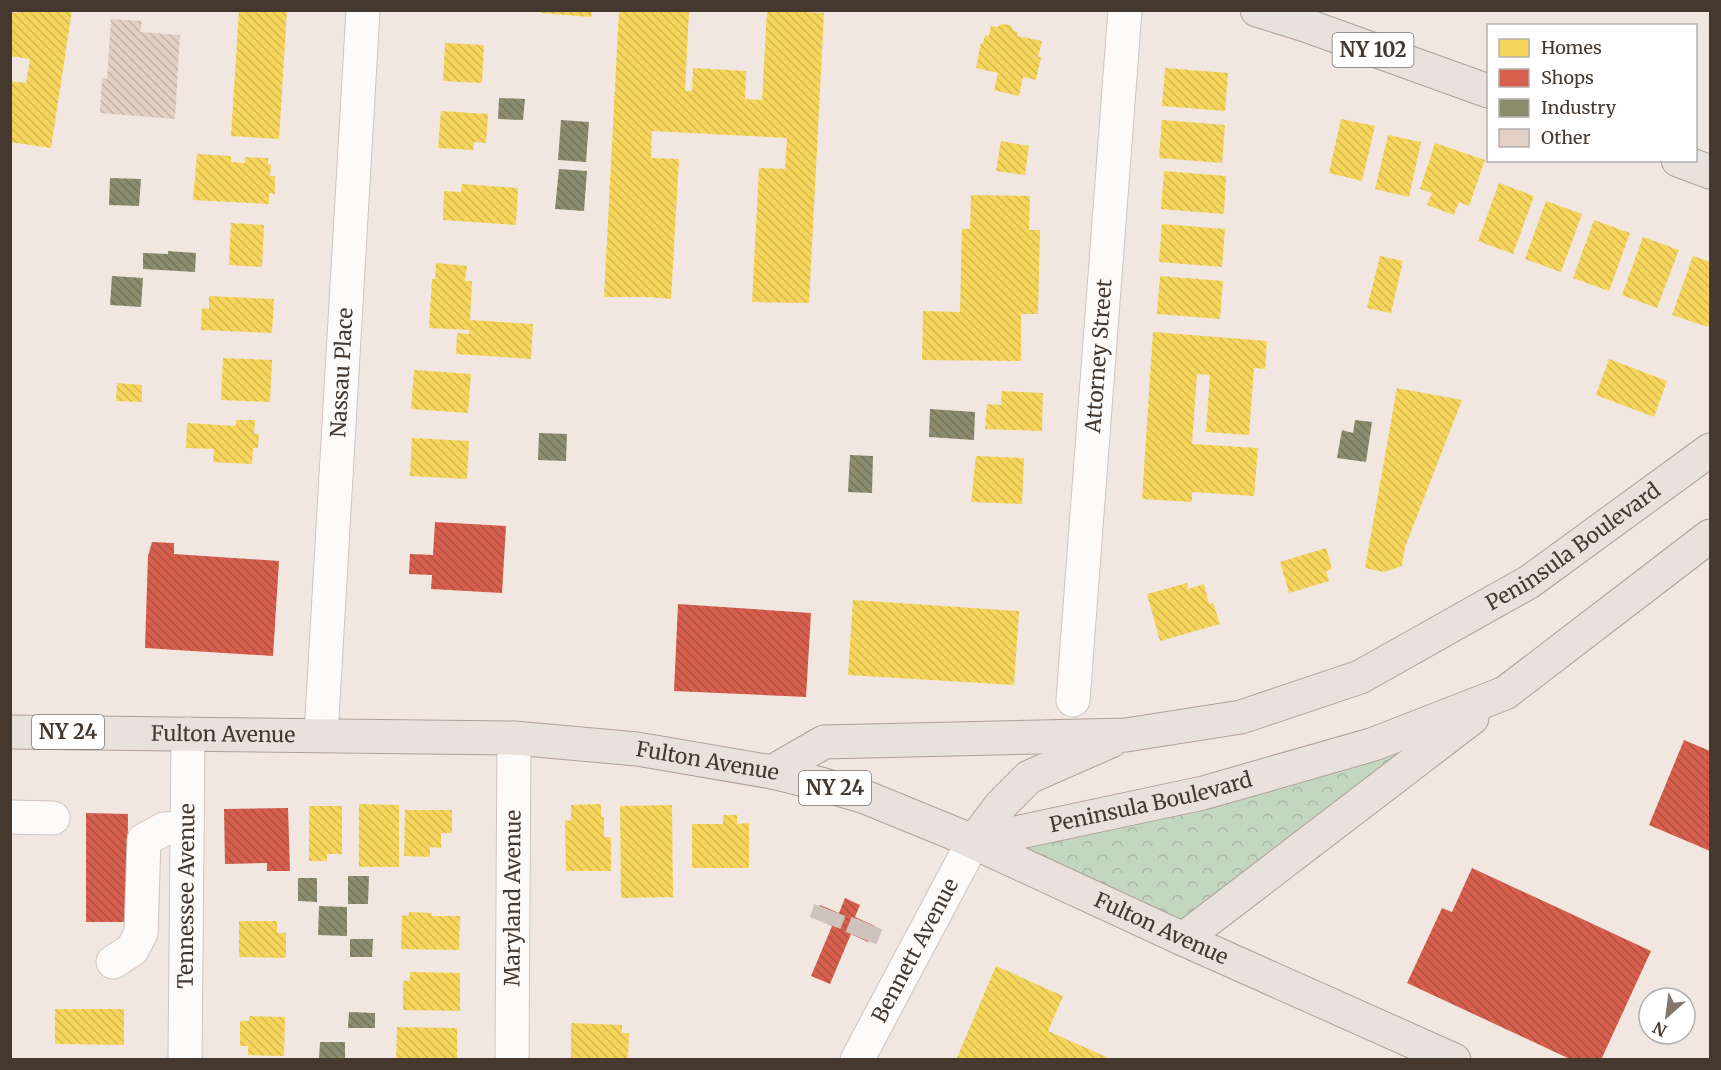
<svg xmlns="http://www.w3.org/2000/svg" width="1721" height="1070" font-family="Merriweather,serif">
  <defs>
    <pattern id="forest-crowns" width="20" height="18" patternUnits="userSpaceOnUse" patternTransform="scale(1.5)"><rect width="20" height="18" fill="#c3d6c0"/><path d="M2 6a3 3 0 1 1 6 0M12 15a3 3 0 1 1 6 0" fill="none" stroke="#a9b8a5"/></pattern>
    <pattern id="homes-back-hatch" width="6" height="6" patternUnits="userSpaceOnUse" patternTransform="scale(1.5)"><rect width="6" height="6" fill="#f6d55c"/><path d="M-1 5l2 2M0 0l6 6M5-1l2 2" fill="none" stroke="#d4b850"/></pattern>
    <pattern id="shops-back-hatch" width="6" height="6" patternUnits="userSpaceOnUse" patternTransform="scale(1.5)"><rect width="6" height="6" fill="#d6604d"/><path d="M-1 5l2 2M0 0l6 6M5-1l2 2" fill="none" stroke="#af5040"/></pattern>
    <pattern id="industry-back-hatch" width="6" height="6" patternUnits="userSpaceOnUse" patternTransform="scale(1.5)"><rect width="6" height="6" fill="#8c8c6e"/><path d="M-1 5l2 2M0 0l6 6M5-1l2 2" fill="none" stroke="#74735b"/></pattern>
    <pattern id="building-back-hatch" width="6" height="6" patternUnits="userSpaceOnUse" patternTransform="scale(1.5)"><rect width="6" height="6" fill="#e1d0c3"/><path d="M-1 5l2 2M0 0l6 6M5-1l2 2" fill="none" stroke="#c2b3a8"/></pattern>
  </defs>
  <rect width="100%" height="100%" fill="#f2e7e0"/>
  <path fill="url(#forest-crowns)" d="M1491,700l-308,239 -210,-97z"/>
  <path fill="url(#homes-back-hatch)" d="M17,10h55l-21,138 -41,-6v-61l16,2 4,-24 -20,-3v-44l7,1z
    M239,10h48l-8,129 -48,-3z
    M541,10h51l-1,7 -50,-4z
    M619,10h70l-4,81h7l1,-23 53,3 -1,28 17,1 5,-90 57,3 -15,290 -57,-1 7,-134 26,1 2,-31 -135,-7 -1,27 28,1 -8,140 -22,-2h-45z
    M1002,24l8,1 4,6 4,1 -1,4 25,5 -4,16h3l-5,23 -13,-3 -4,19 -25,-6 4,-17 -22,-5 5,-25h2l2,-8 4,1 2,-10 6,1z
    M445,43l39,2 -2,38 -39,-2z
    M1165,68l63,5 -3,38 -63,-5z
    M441,111l47,3 -2,29 -12,-1 -1,8 -35,-2z
    M1341,119l34,7 -13,55 -33,-8z
    M1162,120l63,5 -3,38 -63,-5z
    M1388,135l33,7 -12,55 -34,-8z
    M1001,141l28,5 -4,29 -29,-4z
    M1435,143l50,17 -16,46 -10,-4 -5,13 -27,-10 5,-12 -12,-4z
    M197,154l34,2v6l14,1v-6l23,1v6l3,1 -1,11h5v18l-6,-1v11l-76,-4z
    M1164,171l62,5 -2,38 -63,-5z
    M1499,183l35,13 -21,58 -35,-13z
    M462,184l56,4 -2,37 -73,-5 1,-29 17,1z
    M971,195l59,1 -1,34h11l-2,84h-17v47l-99,-1 1,-49 37,1 2,-83h8z
    M1546,201l36,13 -21,58 -36,-13z
    M1594,220l36,13 -21,58 -36,-13z
    M231,223l33,2 -2,42 -33,-2z
    M1162,224l63,5 -3,38 -63,-5z
    M1643,237l36,13 -22,58 -35,-13z
    M1380,256l23,5 -12,52 -24,-5z
    M1693,256l17,6v57l-2,8 -36,-12z
    M436,263l31,3 -2,15h7l-2,39 63,4 -2,35 -75,-5 1,-21 12,1v-4l-40,-2 3,-49h3z
    M1160,276l63,5 -3,38 -63,-5z
    M209,296l65,3 -2,34 -71,-3 1,-22 7,1z
    M1153,332l114,9 -2,28 -11,-1 -5,67 -43,-3 4,-57 -13,-1 -5,70 66,4 -4,48 -62,-4v10l-50,-3z
    M223,358l49,2 -2,42 -49,-2z
    M1609,359l58,22 -13,36 -58,-22z
    M414,370l57,4 -3,39 -57,-4z
    M117,383l25,2v17l-26,-1z
    M1397,388l65,12 -57,147 -3,19 -18,6 -19,-4z
    M1002,391l41,2 -1,38 -57,-2 2,-25 14,1z
    M236,420h19l-1,14h5l-1,14h-5l-1,16 -39,-2 1,-13 -28,-1 1,-25 49,3z
    M412,438l57,3 -2,38 -57,-3z
    M976,456l48,2 -2,46 -51,-2z
    M1326,548l6,21 -6,2 3,10 -40,12 -9,-31z
    M1187,583l1,6 16,-5 5,20 4,-1 7,21 -60,17 -13,-47z
    M853,600l166,11 -5,74 -166,-10z
    M359,804l40,1v62h-40z
    M601,804v13h3v20h7v34h-45l-1,-51 6,1v-16z
    M672,805l1,92 -52,1 -1,-92z
    M309,806h33v48h-15v7h-18z
    M405,810h47v23h-11v15l-11,-1v10l-26,-1z
    M723,815h14v9l12,-1v45h-57v-44h31z
    M409,912l23,1v3h28l-1,34 -58,-1 1,-33 7,-1z
    M239,921h38v12h9v25l-47,-1z
    M996,966l67,30 -15,35 65,29h-157z
    M410,972l50,1v38l-57,-1v-29h7z
    M55,1009h69v36l-69,-1z
    M249,1016l36,1 -1,39 -36,-1v-9h-8v-25h9z
    M571,1023l51,2v8h7l-1,27h-57z
    M397,1027l60,1v32h-61z"/>
  <path fill="url(#shops-back-hatch)" d="M435,522l71,4 -4,67 -71,-4 1,-14 -23,-1 1,-20 23,1z
    M152,542l22,1v11l105,7 -6,95 -128,-8 3,-92z
    M678,604l133,9 -5,84 -132,-6z
    M1684,740l26,11v100l-61,-26z
    M288,808l2,63h-23v-8l-42,1 -1,-55z
    M86,813l42,1 -1,108h-41z
    M1472,868l179,83 -50,109h-29l-165,-77 35,-75 10,4z
    M845,898l15,7 -5,12 20,9 -7,16 -17,-8 -21,50 -19,-8 21,-50 -17,-8 5,-13 19,8z"/>
  <path fill="url(#industry-back-hatch)" d="M499,98l26,1 -2,21 -25,-1z
    M561,120l28,2 -3,40 -28,-2z
    M559,169l28,2 -3,40 -29,-2z
    M110,178l31,1 -2,27 -30,-1z
    M168,251l28,2 -1,19 -52,-3v-16l25,1z
    M112,276l31,2 -2,29 -31,-2z
    M930,409l45,3 -1,28 -45,-3z
    M1355,420l17,2 -6,40 -29,-4 5,-28 11,3z
    M539,433l28,1 -1,27 -28,-1z
    M850,455l23,1 -1,37 -24,-1z
    M348,876h21l-1,28h-20z
    M298,878h19v24l-19,-1z
    M319,906l28,1v29l-29,-1z
    M350,939h23l-1,18h-22z
    M349,1012l26,1v15h-27z
    M320,1042h25v18h-26z"/>
  <path fill="url(#building-back-hatch)" d="M111,19l31,2 -2,11 40,3 -5,84 -75,-6 2,-35 5,1z"/>
  <g fill="none" stroke-linecap="round" stroke-linejoin="round">
    <path stroke="#cfc4bd" stroke-width="33" stroke-dasharray="33 16" stroke-linecap="butt" d="M825,923l5,-13
      M861,938l6,-15"/>
    <g stroke="#d0c5be" stroke-width="35">
      <g id="minor">
        <path id="s1" d="M1073,700l52,-690"/>
        <path id="s2" d="M321,735l42,-725"/>
        <path d="M10,817l43,1"/>
        <path d="M113,962l19,-12 9,-17 3,-93 20,-11 23,-1"/>
        <path id="s3" d="M185,1060l3,-326"/>
        <path id="s4" d="M512,1060l2,-322"/>
        <path id="s5" d="M857,1060l116,-218"/>
      </g>
    </g>
    <g stroke="#aea096" stroke-width="35">
      <g id="major">
        <path d="M1257,10l48,15 183,66"/>
        <path d="M1678,160l32,12"/>
        <path id="s6" d="M10,732l504,6 123,11 135,23 49,12 44,13 93,38 225,104 271,121"/>
        <path id="s7" d="M772,772l52,-30 302,-7 115,-18 119,-40 169,-95 181,-132"/>
        <path id="s8" d="M973,842l230,-49 171,-49 131,-51 205,-157"/>
        <path d="M973,842l28,-37 28,-28 82,-36"/>
        <path d="M1183,939l289,-221"/>
      </g>
    </g>
    <use href="#minor" stroke="#fdfbfa" stroke-width="33"/>
    <use href="#major" stroke="#e8e1dc" stroke-width="33"/>
  </g>
  <g text-anchor="middle" stroke-width="6" stroke-linejoin="round" paint-order="stroke">
    <g fill="#fff" stroke="#7c746d" stroke-width="1.5">
      <rect x="1332.5" y="33" width="81" height="34" rx="4.5"/>
      <rect x="32" y="715" width="72" height="34" rx="4.5"/>
      <rect x="799" y="771" width="72" height="34" rx="4.5"/>
    </g>
    <g font-size="20" font-weight="bold" fill="#44382f">
      <text x="1373" y="57">NY 102</text>
      <text x="68" y="739">NY 24</text>
      <text x="835" y="795">NY 24</text>
    </g>
    <g font-size="21" fill="#44382f" stroke="#fff">
      <text dy="7" stroke="none"><textPath href="#s1" startOffset="345">Attorney Street</textPath></text>
      <text dy="7" stroke="none"><textPath href="#s2" startOffset="363">Nassau Place</textPath></text>
      <text dy="7" stroke="none"><textPath href="#s7" startOffset="854">Peninsula Boulevard</textPath></text>
      <text dy="7" stroke="none"><textPath href="#s6" startOffset="213">Fulton Avenue</textPath></text>
      <text dy="7" stroke="none"><textPath href="#s6" startOffset="699">Fulton Avenue</textPath></text>
      <text dy="7" stroke="none"><textPath href="#s8" startOffset="182">Peninsula Boulevard</textPath></text>
      <text dy="7" stroke="none"><textPath href="#s3" startOffset="164">Tennessee Avenue</textPath></text>
      <text dy="7" stroke="none"><textPath href="#s4" startOffset="162">Maryland Avenue</textPath></text>
      <text dy="7" stroke="none"><textPath href="#s6" startOffset="1185">Fulton Avenue</textPath></text>
      <text dy="7" stroke="none"><textPath href="#s5" startOffset="124">Bennett Avenue</textPath></text>
    </g>
  </g>
  <rect width="1721" height="1070" fill="none" stroke="#44382f" stroke-width="24"/>
  <rect x="1487" y="24" width="210" height="138" fill="#ffffff" stroke="#b4afac" stroke-width="1.5"/>
  <rect x="1499" y="39" width="30" height="18" fill="#f6d55c" stroke="#b4afac" stroke-width="1.5"/>
  <text x="1541" y="54" font-size="18" fill="#44382f">Homes</text>
  <rect x="1499" y="69" width="30" height="18" fill="#d6604d" stroke="#b4afac" stroke-width="1.5"/>
  <text x="1541" y="84" font-size="18" fill="#44382f">Shops</text>
  <rect x="1499" y="99" width="30" height="18" fill="#8c8c6e" stroke="#b4afac" stroke-width="1.5"/>
  <text x="1541" y="114" font-size="18" fill="#44382f">Industry</text>
  <rect x="1499" y="129" width="30" height="18" fill="#e1d0c3" stroke="#b4afac" stroke-width="1.5"/>
  <text x="1541" y="144" font-size="18" fill="#44382f">Other</text>
  <g transform="translate(1667 1016) rotate(208)"><circle r="28" fill="#ffffff" stroke="#b4afac" stroke-width="1.5"/>
  <path d="M0-4.5L10 22L0 15L-10 22Z" fill="#81756d"/>
  <text y="-9" font-size="16" font-weight="bold" text-anchor="middle" fill="#44382f">N</text>
  </g>
</svg>
